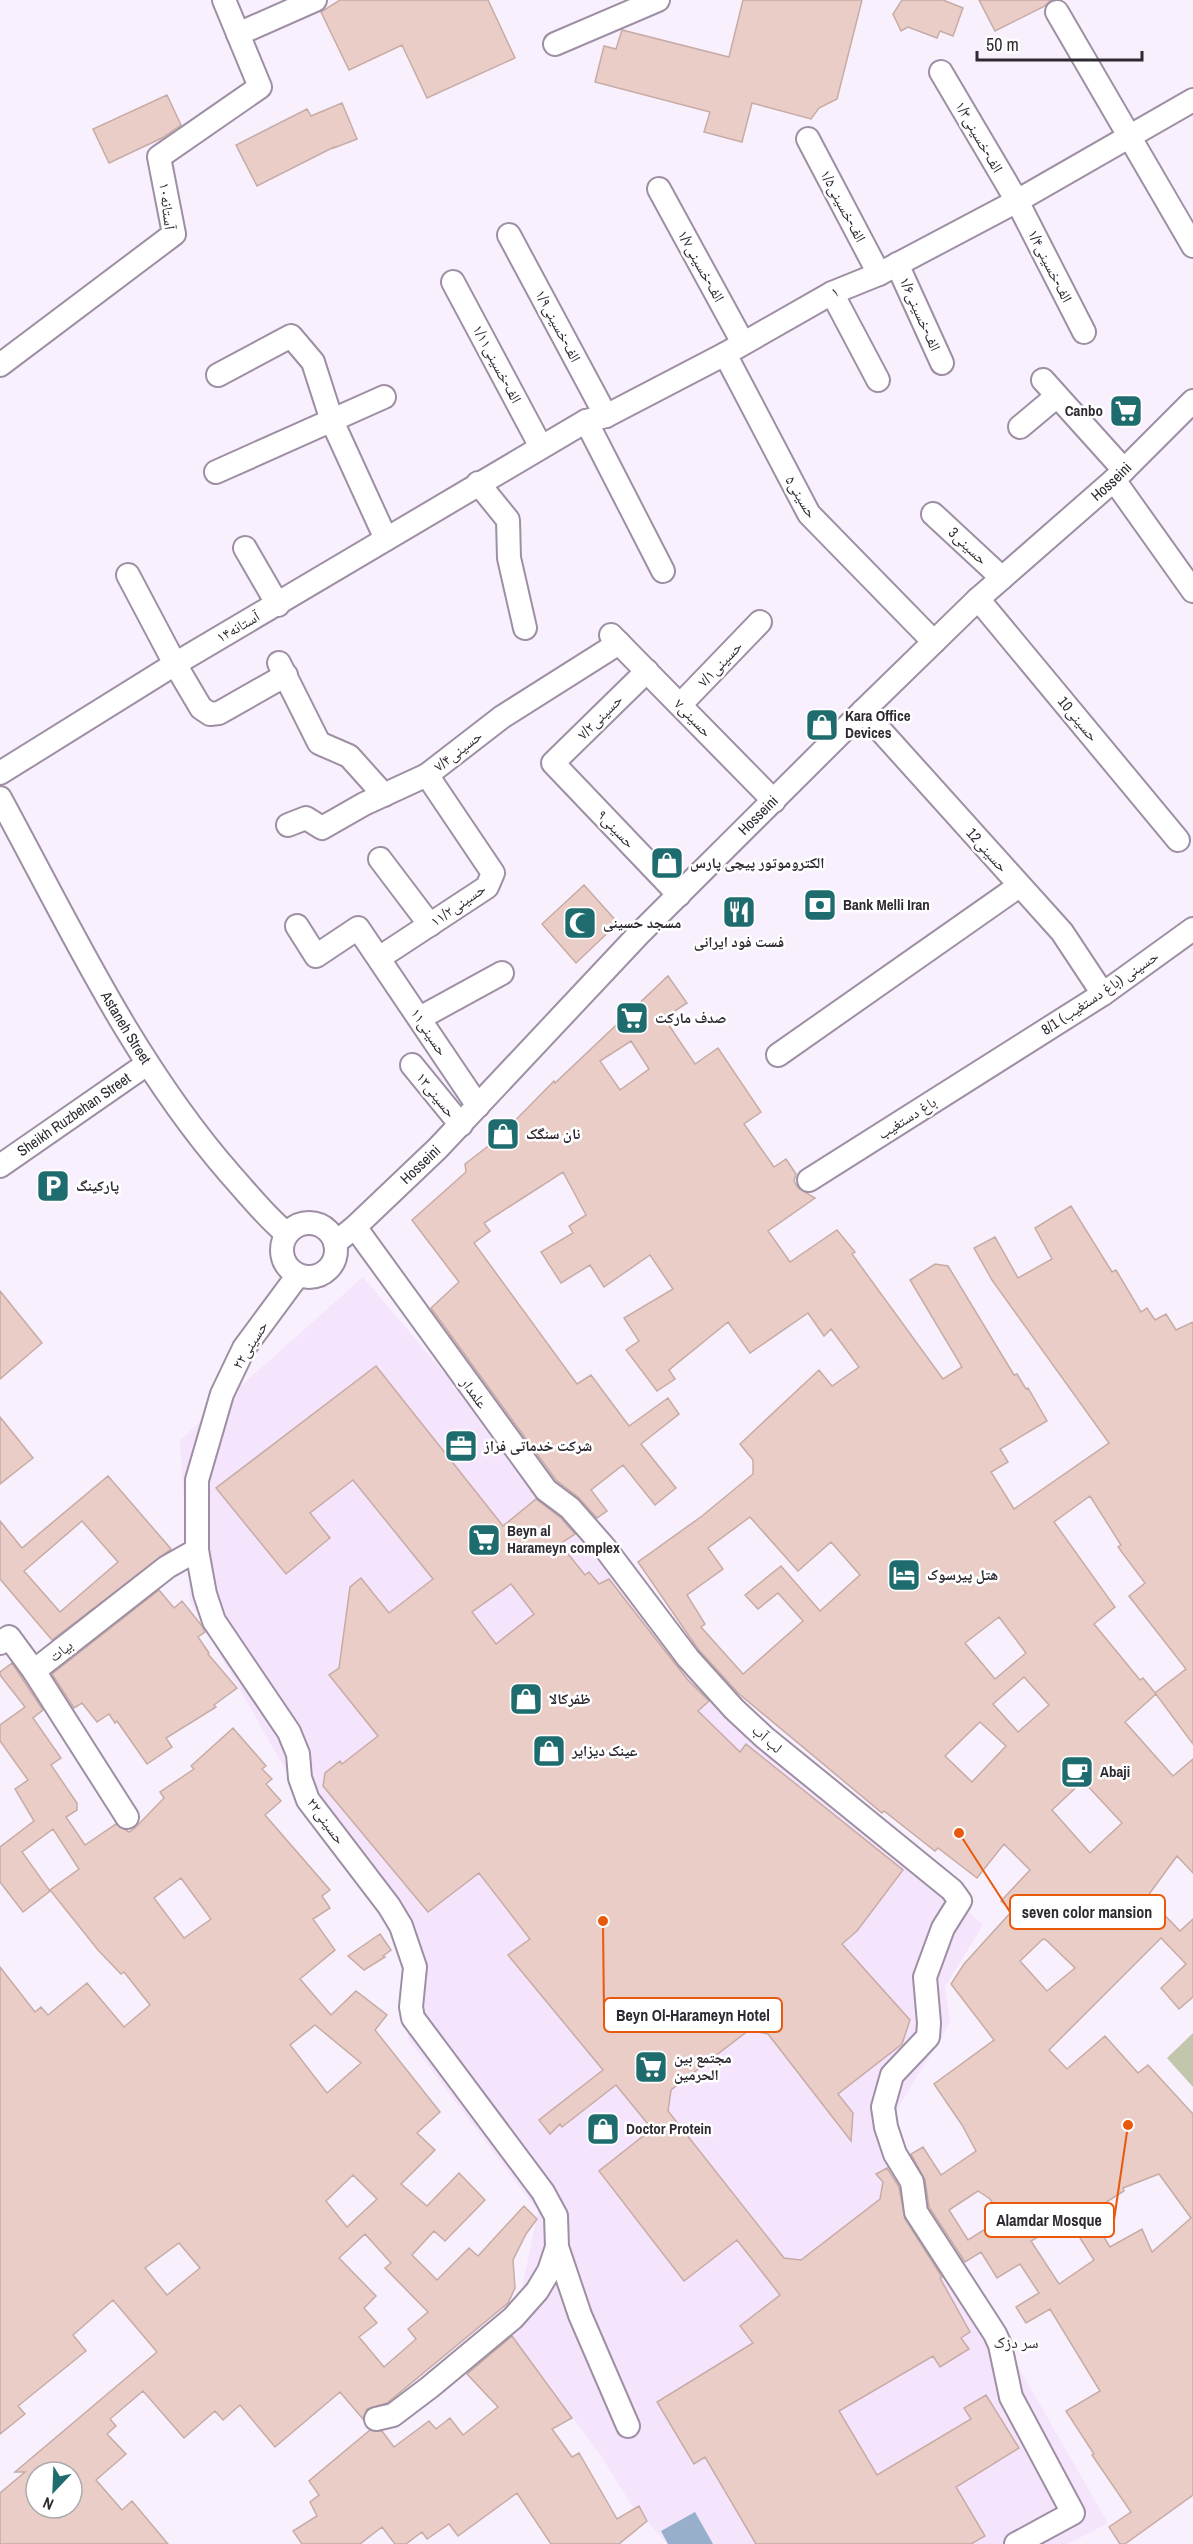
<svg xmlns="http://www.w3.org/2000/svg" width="1193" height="2544" font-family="'Archivo Narrow','Noto Naskh Arabic',sans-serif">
  <rect width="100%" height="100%" fill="#f9f0fd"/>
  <path fill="#f5e5fc" d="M363,1277l179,211 213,233 228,204 -38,62 5,36 -55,90 7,51 206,359 -40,21h-401l-20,-23 -8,-15 -5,3 -33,-53 -89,-120 26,-125 -130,-172 -3,-91 -116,-172 -99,-174 -10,-162z"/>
  <path fill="#c2c6ac" d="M1193,2033v54l-26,-29z"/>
  <path fill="#97afca" d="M695,2512l18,32h-45l-7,-13z"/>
  <path fill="#eacdc7" stroke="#c7aba5" stroke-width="1.5" fill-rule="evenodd" d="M340,0h148l27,58 -88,40 -25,-53 -53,25 -28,-58z
    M743,0h119l-25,99 -18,9 -8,11 -59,-16 -10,39 -38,-10 6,-20 -115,-30 9,-36 12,3 6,-19 107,27z
    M902,0h41l20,8 -10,28 -13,-5 -3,7 -29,-11 -7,4 -8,-17z
    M979,0h72l-6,6 -50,25z
    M167,95l14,30 -19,13 -53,25 -16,-34z
    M342,103l15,36 -23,9v-1l-77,39 -21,-41 71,-36 4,7z
    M584,885l34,38 -42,40 -34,-39z
    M668,976l19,27 -23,15 31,46 23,-16 43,64 -17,12 30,43 12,-8 10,15 -2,7 4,7 17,10 -47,33 22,31 47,-32 18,22 -3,2 91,125 19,-12 -52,-87 25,-16 13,2 66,109 3,-1 9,15 2,-1 19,33 -47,28 8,13 -17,10 23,37 95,-66 -117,-163 -18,-32 21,-11 23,41 34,-19 -17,-31 36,-22 41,66 4,-2 25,42 6,-4 8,12 11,-6 10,16 17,-8v422l-38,-51 31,-24 -57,-73 16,-13 -27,-36 3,-2 -31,-49 -36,26 61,85 -21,17 46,56 3,-2 13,16 -31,28 48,54 20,-17v114l-16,-17 -30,41 33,34 13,-12v78l-14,12 -18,-21 25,-24 -25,-26 -112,112 18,19 38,-33 33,37 10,-8 45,49v381l-68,49h-5l-11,-17 22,-15 -39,-57 2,-1 -28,-43 34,-20 -50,-82 -24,14 -10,-16 23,-14 -19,-29 -23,14 -16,-26 -16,10 -36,-55 -4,-27 -14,-26 12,-7 18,28 35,-24 -14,-26 -28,-41 60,-44 -43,-56 13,-20 48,-53 -11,-10 29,-31 -26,-26 -27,34 -39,-30 -3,3 -51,-40 -2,2 -144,-120 -40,-44 -60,-87 64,-46 51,-42v-14l-13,-16 79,-74 13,16 27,-19 -28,-38 -7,7 -16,-23 -58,40 -22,-31 -59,48 6,9 -18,12 -31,-41 13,-9 -15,-23 49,-29 -23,-34 -46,32 -14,-22 -29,18 -20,-31 32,-19 -4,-7 17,-11 -23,-43 -79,51 6,8 -16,12 103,141 14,-9 38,51 39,-28 11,16 -38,30 35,44 -21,17 -32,-40 -32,25 16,21 -10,7 -19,-21 -22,-17 -125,-172 28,-26 -47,-62 54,-48 -1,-8 31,-24 58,-59 1,2zM631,1041l18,28 -29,21 -20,-29zM750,1517l48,54 33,-29 29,33 -40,36 -39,-45 -36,29 13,14 20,-16 25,28 -60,53 -42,-47 4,-3 -18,-29 36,-26 -15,-21zM999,1617l27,36 -31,26 -30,-36zM1024,1677l25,28 -31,27 -25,-28zM980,1722l26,24 -34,36 -27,-26zM1083,1781l39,42 -32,30 -38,-43zM1043,1939l3,1 29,28 -28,23 -27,-30zM1159,2174l32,44 -39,34 -10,-23 -32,18 -21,-34 35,-22 -1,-3zM978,2191l12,8 13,19 -35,22 -19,-30zM1068,2219l26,41 -35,24 -28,-43z
    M0,1291l42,52 -42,36z
    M376,1366l127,160 33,-27 25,19 14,16 -15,10 25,31 4,-3 10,12 10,-5 78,100 22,22 -11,10 42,41 6,-8 157,126 -46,61 -15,13 68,76 -8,24 -64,50 15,19 -2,28 -83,-107 -19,-4 -78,60 -3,21 116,147 17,2 79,-61 3,-17 -7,-8 11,-6 12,19 6,32 37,58 -2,1 30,54 -9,6 8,11 -29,18 -7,-11 -94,55 38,64 94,-56 -7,-11 22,-13 33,53 -63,39 29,49 -14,8h-215l-51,-87 -11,7 -37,-62 96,-59 -13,-17 40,-31 -43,-55 -53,41 -85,-110 53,-42 -36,-44 -54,42 -2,-3 -10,10 -11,-14 64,-50 -95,-115 22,-16 -51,-66 -51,39 -105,-126 2,-13 15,-12 2,3 36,-28 -49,-61 10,-7 11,-81 11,-9 28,35 44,-34 -80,-99 -43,33 20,25 -44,36 -70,-86zM511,1584l23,30 -38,30 -24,-32z
    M0,1417l33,41 -33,26z
    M108,1476l63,73 -119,91 -52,-61v-58l22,27zM82,1521l36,41 -58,50 -36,-41z
    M159,1590l15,18 8,-7 20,25 3,6 -7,5 11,16 -1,1 29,34 -23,17 2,2 -50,31 6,9 -25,17 -30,-43 -2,2 -6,-9 -12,8 -15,-19 -8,5 -22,-34z
    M12,1663l31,47 -10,8 28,40 -10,7 26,38v7l-11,7 19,28 31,-21 13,8 6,-4 29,-30 -4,-6 34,-23 -3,-3 42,-38 33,38 -4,3 10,10 -6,5 15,17 -16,14 65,75 -8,6 8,12 -17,11 22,31 -35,29 31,36 25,-24 31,24 -12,15 65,82 -23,21 18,17 -34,34 26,22 32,-33 26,27 -40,41 -11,-10 -22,24 25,25 32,-32 9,8 46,-50 13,13 -11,15 -13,26 2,28 -7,15 -121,100 -20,6 -4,10 -23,-27 -65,55 -35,-42 -17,15 -8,-9 -31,27 -41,-47 -33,28 6,7 -9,8 19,20 -30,26 26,30 10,-9 36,43h-168v-51l25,-21h-10l142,-120 -44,-52 -40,35 13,16 -68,55 7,8 -25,20v-467l35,45 6,-5 7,8 39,-32 37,44 26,-22 -26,-33 -3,2 -23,-24 -48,-60 29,-21 -26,-40 -31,23 28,39 -27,21 -23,-30v-35l34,-26 -19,-32 13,-9 -28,-39v-16l25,-18 -25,-32v-3zM181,1878l30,41 -27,19 -30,-40zM315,2025l46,38 -34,30 -37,-48zM353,2175l24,24 -30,28 -21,-26zM365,2234l26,29 -6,5 43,44 -20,17 8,10 -32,28 -25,-30 18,-14 -13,-15 12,-12 -37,-38zM179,2243l21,25 -33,27 -22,-27zM36,2472h36v36h-36z
    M380,1934l11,16 -8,6 2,1 -21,13 -16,-14z
    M512,2336l60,82 -20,11 20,28 7,-4 38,66 22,-13 8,15 -28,23h-68l-34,-51 -59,43 -9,-12 -22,15 -5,-7 -16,12h-11l-13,-17 -22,17h-58l-9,-13 24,-15 -7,-14 9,-7 -10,-14 61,-51 12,1 12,16 35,-26 7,8 14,-11 13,17 35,-28 -31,-33z"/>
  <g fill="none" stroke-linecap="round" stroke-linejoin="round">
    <g stroke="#9e8fa4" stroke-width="26">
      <g id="minor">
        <path d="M1057,12l136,234"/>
        <path d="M238,34l77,-34"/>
        <path d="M555,44l103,-44"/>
        <path d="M941,72l76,129 67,131"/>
        <path d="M808,139l71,135"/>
        <path d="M659,189l84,154"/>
        <path d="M509,235l97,181"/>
        <path d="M897,264l45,99"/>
        <path d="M453,282l88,165"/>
        <path d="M832,293l46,87"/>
        <path d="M725,354l84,160 125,128"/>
        <path d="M0,365l174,-131 -15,-77 101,-70 -36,-87"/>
        <path d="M218,375l73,-39 22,26 19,59 54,118"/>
        <path d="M1043,380l81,90"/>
        <path d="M586,421l77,150"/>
        <path d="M1020,427l37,-31"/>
        <path d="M216,472l168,-75"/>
        <path d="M1114,480l79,111"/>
        <path d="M478,483l30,37 1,38 16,70"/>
        <path d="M933,514l69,64"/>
        <path d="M245,548l33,57"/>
        <path d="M128,575l47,89 26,44 9,6 9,-1 67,-38"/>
        <path d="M978,599l200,241"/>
        <path d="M611,635l163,166"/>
        <path d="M279,663l40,80 30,13 35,39"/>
        <path d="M647,671l-94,92 126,132"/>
        <path d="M680,705l80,-83"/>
        <path d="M863,711l199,221 41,62"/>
        <path d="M0,773l175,-109 411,-243 20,-5 119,-62 107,-61 47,-19 138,-73 176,-101"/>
        <path id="s1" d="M0,798c70,129 133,265 231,377 18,20 35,42 56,59"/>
        <path d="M288,825l18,-7 16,10 42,-24 63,-29 75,-58 117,-74"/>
        <path d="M380,859l50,66"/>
        <path d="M297,926l19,30 42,-28 120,178"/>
        <path d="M379,958l108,-71 6,-14 -66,-98"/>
        <path d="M420,1018l82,-45"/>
        <path d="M778,1055l241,-169"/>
        <path d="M412,1065l49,60"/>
        <path id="s2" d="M0,1166l147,-102"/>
        <path d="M809,1180l294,-186 90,-65"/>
        <circle cx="309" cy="1250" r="27"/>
        <path d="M355,1227l191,263 24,18 35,40 83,110 46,51 30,28 188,153 8,11 -17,27 -18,49 4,46 -1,14 -36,38 -9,32 3,20 9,27 17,28 4,30 79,122 5,11 11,52 62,116 -57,31"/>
        <path id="s3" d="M335,1243l20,-16 83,-79 201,-214 224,-223 115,-112 136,-119 79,-79"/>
        <path d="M298,1275l-54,73 -22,46 -25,86v70l3,17 5,27 9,27 75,111 9,22 2,24 8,22 81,106 12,20 14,41 -4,40 2,11 130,174 13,24 1,31 23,68 48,111"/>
        <path d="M0,1643l9,-6 25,34"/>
        <path d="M127,1817l-93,-146 133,-104 30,-17"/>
        <path d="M376,2419l17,-4 37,-28 83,-69 24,-27 12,-20 8,-24"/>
      </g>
    </g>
    <use href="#minor" stroke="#fff" stroke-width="22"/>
  </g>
  <defs>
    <g id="supermarket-square" transform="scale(1.725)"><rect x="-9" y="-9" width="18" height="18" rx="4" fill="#1f6c6f" stroke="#fff"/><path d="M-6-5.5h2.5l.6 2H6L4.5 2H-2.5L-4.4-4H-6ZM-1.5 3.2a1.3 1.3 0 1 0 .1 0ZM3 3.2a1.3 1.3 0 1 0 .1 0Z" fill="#fff"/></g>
    <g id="shop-square" transform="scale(1.725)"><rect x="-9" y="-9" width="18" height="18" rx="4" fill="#1f6c6f" stroke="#fff"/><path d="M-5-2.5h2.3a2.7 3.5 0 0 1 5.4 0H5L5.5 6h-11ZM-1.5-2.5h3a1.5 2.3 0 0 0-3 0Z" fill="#fff"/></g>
    <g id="bank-square" transform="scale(1.725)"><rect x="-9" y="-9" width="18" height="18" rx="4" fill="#1f6c6f" stroke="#fff"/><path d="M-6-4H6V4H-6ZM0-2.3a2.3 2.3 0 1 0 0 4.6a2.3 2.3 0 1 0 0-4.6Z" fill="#fff"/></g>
    <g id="restaurant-square" transform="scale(1.725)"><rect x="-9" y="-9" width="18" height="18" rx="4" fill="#1f6c6f" stroke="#fff"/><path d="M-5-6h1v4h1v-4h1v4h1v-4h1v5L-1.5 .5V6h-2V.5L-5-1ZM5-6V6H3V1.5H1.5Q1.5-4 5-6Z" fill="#fff"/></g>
    <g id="mosque-square" transform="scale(1.725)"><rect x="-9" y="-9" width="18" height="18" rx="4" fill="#1f6c6f" stroke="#fff"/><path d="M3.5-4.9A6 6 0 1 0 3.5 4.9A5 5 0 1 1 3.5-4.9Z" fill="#fff"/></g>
    <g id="parking-square" transform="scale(1.725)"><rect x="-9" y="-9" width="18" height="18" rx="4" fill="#1f6c6f" stroke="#fff"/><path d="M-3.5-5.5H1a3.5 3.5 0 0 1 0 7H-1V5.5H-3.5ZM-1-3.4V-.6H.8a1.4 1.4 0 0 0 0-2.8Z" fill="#fff"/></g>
    <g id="office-square" transform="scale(1.725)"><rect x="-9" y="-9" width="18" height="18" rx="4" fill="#1f6c6f" stroke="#fff"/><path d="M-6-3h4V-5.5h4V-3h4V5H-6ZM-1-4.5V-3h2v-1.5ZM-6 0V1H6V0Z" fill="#fff"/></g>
    <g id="hotel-square" transform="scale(1.725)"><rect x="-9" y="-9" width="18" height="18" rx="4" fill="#1f6c6f" stroke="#fff"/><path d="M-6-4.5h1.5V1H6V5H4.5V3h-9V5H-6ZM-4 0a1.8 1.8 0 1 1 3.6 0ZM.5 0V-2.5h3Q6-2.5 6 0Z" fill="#fff"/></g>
    <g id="cafe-square" transform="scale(1.725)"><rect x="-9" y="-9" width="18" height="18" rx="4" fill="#1f6c6f" stroke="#fff"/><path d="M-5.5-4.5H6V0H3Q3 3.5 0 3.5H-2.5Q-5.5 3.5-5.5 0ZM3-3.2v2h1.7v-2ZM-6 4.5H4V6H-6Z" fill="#fff"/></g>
  </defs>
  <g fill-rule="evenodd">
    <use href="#supermarket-square" x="1126" y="411"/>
    <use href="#shop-square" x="822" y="725"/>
    <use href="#shop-square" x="667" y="863"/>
    <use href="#bank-square" x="820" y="905"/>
    <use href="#restaurant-square" x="739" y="912"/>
    <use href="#mosque-square" x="580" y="923"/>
    <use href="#supermarket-square" x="632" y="1018"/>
    <use href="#shop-square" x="503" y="1134"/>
    <use href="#parking-square" x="53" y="1186"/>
    <use href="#office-square" x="461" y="1446"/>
    <use href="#supermarket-square" x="484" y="1540"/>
    <use href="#hotel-square" x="904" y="1575"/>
    <use href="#shop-square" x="526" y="1699"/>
    <use href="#shop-square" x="549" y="1751"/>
    <use href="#cafe-square" x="1077" y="1772"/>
    <use href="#supermarket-square" x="651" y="2067"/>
    <use href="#shop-square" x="603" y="2129"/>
  </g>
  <g text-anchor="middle" stroke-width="5" stroke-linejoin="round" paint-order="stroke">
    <g font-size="15" fill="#2f2a32" stroke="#fff">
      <text transform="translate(979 137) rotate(60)" y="5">الف-خسینی۱/۳</text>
      <text transform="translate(167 206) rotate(83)" y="5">آستانه۱۰</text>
      <text transform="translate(843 206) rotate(62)" y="5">الف-خسینی۱/۵</text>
      <text transform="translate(701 266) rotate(61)" y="5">الف-خسینی۱/۷</text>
      <text transform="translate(1050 266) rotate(63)" y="5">الف-خسینی۱/۴</text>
      <text transform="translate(835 292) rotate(-25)" y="5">۱</text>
      <text transform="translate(920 314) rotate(66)" y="5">الف-خسینی۱/۶</text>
      <text transform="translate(558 326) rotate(62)" y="5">الف-خسینی۱/۹</text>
      <text transform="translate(497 364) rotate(62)" y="5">الف-خسینی۱/۱۱</text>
      <text dy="5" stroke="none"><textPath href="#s3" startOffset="1088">Hosseini</textPath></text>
      <text transform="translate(801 497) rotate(59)" y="5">حسینی۵</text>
      <text transform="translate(968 546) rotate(43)" y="5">حسینی3</text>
      <text transform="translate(238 627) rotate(-30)" y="5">آستانه۱۴</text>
      <text transform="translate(720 664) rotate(-46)" y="5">حسینی۷/۱</text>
      <text transform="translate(600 717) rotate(-45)" y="5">حسینی۷/۲</text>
      <text transform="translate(693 718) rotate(46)" y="5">حسینی۷</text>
      <text transform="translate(1078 719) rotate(50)" y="5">حسینی10</text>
      <text transform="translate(458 751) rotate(-38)" y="5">حسینی۷/۴</text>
      <text dy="5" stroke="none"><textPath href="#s3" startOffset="602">Hosseini</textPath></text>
      <text transform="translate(616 829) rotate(46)" y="5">حسینی۹</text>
      <text transform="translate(987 850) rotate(48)" y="5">حسینی12</text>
      <text transform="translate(458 905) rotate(-35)" y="5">حسینی۱۱/۲</text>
      <text transform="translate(1100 993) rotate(-34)" y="5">8/1 حسینی (باغ دستغیب)</text>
      <text dy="5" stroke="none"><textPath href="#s1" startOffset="262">Astaneh Street</textPath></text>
      <text transform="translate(429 1032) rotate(56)" y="5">حسینی۱۱</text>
      <text transform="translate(436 1095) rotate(51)" y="5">حسینی۱۳</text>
      <text dy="5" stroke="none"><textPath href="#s2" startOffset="90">Sheikh Ruzbehan Street</textPath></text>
      <text transform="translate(907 1118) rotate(-32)" y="5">باغ دستغیب</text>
      <text dy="5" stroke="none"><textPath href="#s3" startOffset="116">Hosseini</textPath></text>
      <text transform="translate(250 1345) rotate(-58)" y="5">حسینی۲۲</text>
      <text transform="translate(474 1393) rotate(54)" y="5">علمدار</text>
      <text transform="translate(61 1651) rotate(-38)" y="5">بیات</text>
      <text transform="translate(767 1739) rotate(41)" y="5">لب آب</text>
      <text transform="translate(326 1821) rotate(54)" y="5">حسینی۲۲</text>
    </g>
    <g font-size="15" font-weight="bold" fill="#2f2a32" stroke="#fff" text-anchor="start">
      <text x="1103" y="416" text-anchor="end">Canbo</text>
      <text x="845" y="721">Kara Office<tspan x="845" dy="17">Devices</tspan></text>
      <text x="690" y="868">الکتروموتور پیچی پارس</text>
      <text x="843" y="910">Bank Melli Iran</text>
      <text x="603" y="928">مسجد حسینی</text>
      <text x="739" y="947" text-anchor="middle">فست فود ایرانی</text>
      <text x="655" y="1023">صدف مارکت</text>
      <text x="526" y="1139">نان سنگک</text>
      <text x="76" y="1191">پارکینگ</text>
      <text x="484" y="1451">شرکت خدماتی فراز</text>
      <text x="507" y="1536">Beyn al<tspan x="507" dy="17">Harameyn complex</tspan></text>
      <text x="927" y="1580">هتل پیرسوک</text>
      <text x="549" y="1704">ظفرکالا</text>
      <text x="572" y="1756">عینک دیزایر</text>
      <text x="1100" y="1777">Abaji</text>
      <text x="674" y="2063">مجتمع بین<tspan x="674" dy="17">الحرمین</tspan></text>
      <text x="626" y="2134">Doctor Protein</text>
    </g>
    <g font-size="16" fill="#2f2a32" stroke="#fff">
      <text x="1016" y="2348">سر دزک</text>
    </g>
  </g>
  <path fill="none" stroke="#e8590c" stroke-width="2" d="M959 1833L1010 1912M603 1921L604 2015M1128 2125L1114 2220"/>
  <g fill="#e8590c" stroke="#fff" stroke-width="2">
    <circle cx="959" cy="1833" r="6"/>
    <circle cx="603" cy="1921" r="6"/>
    <circle cx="1128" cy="2125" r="6"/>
  </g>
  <g fill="#fff" stroke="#e8590c" stroke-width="2">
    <rect x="1010" y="1895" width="155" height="34" rx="6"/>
    <rect x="604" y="1998" width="178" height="34" rx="6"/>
    <rect x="985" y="2203" width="129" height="34" rx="6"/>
  </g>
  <g font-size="16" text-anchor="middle" font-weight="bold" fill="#2f2a32">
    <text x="1087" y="1918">seven color mansion</text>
    <text x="693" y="2021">Beyn Ol-Harameyn Hotel</text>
    <text x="1049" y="2226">Alamdar Mosque</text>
  </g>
  <g transform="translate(54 2490) rotate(203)"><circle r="28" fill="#ffffff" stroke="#acaaad" stroke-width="1.5"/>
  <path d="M0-4.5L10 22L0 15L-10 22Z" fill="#1f6c6f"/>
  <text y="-9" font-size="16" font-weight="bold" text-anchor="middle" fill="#2f2a32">N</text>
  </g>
  <path d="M977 51v9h165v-9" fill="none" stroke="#2f2a32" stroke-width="3"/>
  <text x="986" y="51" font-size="18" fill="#2f2a32" stroke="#ffffff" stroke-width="4.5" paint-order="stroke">50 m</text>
</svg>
